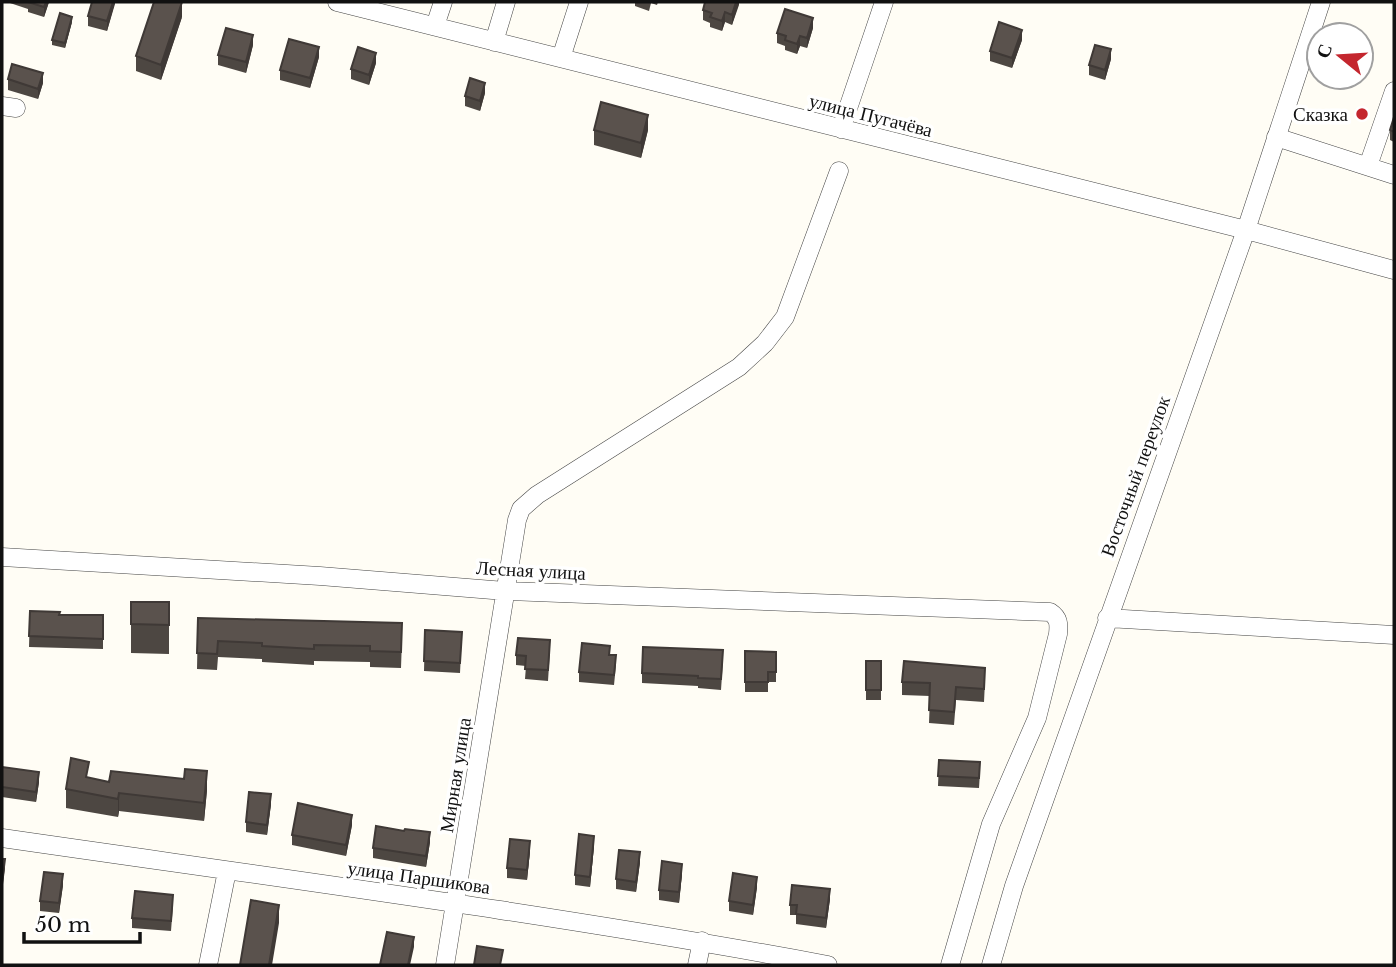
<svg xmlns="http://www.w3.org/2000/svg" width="1396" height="967" font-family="'Libre Baskerville',serif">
  <rect width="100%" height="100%" fill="#fffdf5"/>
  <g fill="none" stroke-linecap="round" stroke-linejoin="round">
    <g stroke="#444" stroke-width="19">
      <path id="minor" d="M337,2l909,228 148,40
        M435,26l8,-24
        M494,42l12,-40
        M561,58l18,-56
        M2,106l14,2
        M841,129l43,-127
        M1276,137l118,38
        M1368,166l26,-75
        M2,557l318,19 185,15 545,21c9,6 9,12 8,22l-21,84 -46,106 -41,141
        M1107,618l287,17
        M2,838c276,40 552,76 826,127
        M208,965l19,-94
        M445,965l72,-445 4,-11 16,-14 202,-128 26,-24 20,-26 54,-146
        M697,965l5,-24
        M991,965l23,-79 232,-656 75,-228"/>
    </g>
    <use href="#minor" stroke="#fff" stroke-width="18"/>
  </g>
  <path fill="#4d4742" d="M7,2h42l-5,15 -16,-5v-3z
    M115,2l-8,29 -19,-5v-10z
    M634,2h24l-1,3 -6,-2 -2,8 -14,-5v-4z
    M739,2l-7,23 -7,-3 -3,9 -12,-4v-4l-7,-3v-10z
    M182,17l-21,63 -25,-9v-15z
    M72,22l-7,26 -13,-3v-5z
    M813,28l-6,20 -7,-2 -3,8 -12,-4v-4l-8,-3v-10z
    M1022,40l-10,28 -22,-7v-10z
    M253,45l-7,28 -28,-8v-10z
    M319,57l-9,31 -30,-8v-10z
    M1111,59l-6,21 -16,-5v-10z
    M376,63l-7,22 -18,-6v-10z
    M8,79l35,4 -5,16 -30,-9z
    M485,93l-5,18 -15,-5v-10z
    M1394,117v25l-4,-2v-10z
    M594,130h54l-7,28 -47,-13z
    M131,602h38v52l-38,-1z
    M30,611l29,4h44v34l-74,-2z
    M198,618l204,21 -1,29 -31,-1v-5l-56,-1v4l-52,-3v-3l-44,-2 -1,13 -20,-1z
    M425,630l37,2 -2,41 -36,-2z
    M550,650l-2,31 -23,-2 1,-13 -10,-1v-10z
    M745,651l31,1v30h-8v10h-23z
    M610,655l6,10 -2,20 -35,-3v-10z
    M723,660l-2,30 -23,-2v-2l-56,-3v-10z
    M866,661h15v39h-15z
    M985,681l-1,21 -28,-2 -2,25 -25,-2 1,-27 -28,-1v-13z
    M939,760l41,12 -1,16 -41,-2z
    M2,767l37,15 -3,20 -34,-5z
    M89,778l20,4 75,-3 23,11 -3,31 -85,-10 -1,6 -52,-9v-19z
    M271,804l-4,31 -21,-3v-10z
    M352,825l-6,31 -54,-11v-10z
    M430,842l-4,25 -53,-9v-10z
    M594,846l-4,41 -15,-2v-10z
    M530,851l-3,29 -20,-2v-10z
    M640,862l-4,30 -20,-3v-10z
    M682,874l-3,29 -20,-3v-10z
    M63,885l-4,28 -19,-2v-10z
    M757,887l-4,28 -24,-4v-10z
    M830,899l-4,29 -30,-4v-9h-6v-10z
    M173,905l-2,26 -39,-3v-10z"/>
  <path fill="#3f3936" d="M46,2h3l-5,15v-10z
    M113,2h2v2l-8,27v-10z
    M182,2v15l-21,63v-15z
    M736,2h3v3l-7,20v-10z
    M725,12v10l-3,9v-10z
    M72,17v5l-7,26v-5z
    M813,18v10l-6,20v-10z
    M1022,30v10l-10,28v-10z
    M253,35v10l-7,28v-11z
    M800,36v10l-3,8v-10z
    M319,47v10l-9,31v-10z
    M1111,49v10l-6,21v-10z
    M376,53v10l-7,22v-10z
    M43,73v10l-5,16v-10z
    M485,83v10l-5,18v-10z
    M648,115v15l-7,28v-15z
    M207,771v19l-3,31v-18z
    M39,772v10l-3,20v-10z
    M119,793v18l-1,6v-18z
    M271,794v10l-4,31v-10z
    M352,815v10l-6,31v-11z
    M430,832v10l-4,25v-11z
    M594,836v10l-4,41v-10z
    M530,841v10l-3,29v-10z
    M640,852v10l-4,30v-10z
    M5,859v10l-3,23v-10z
    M682,864v10l-3,29v-11z
    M63,874v11l-4,28v-10z
    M757,877v10l-4,28v-10z
    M830,889v10l-4,29v-10z
    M279,905v18l-7,42h-3z
    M414,937v10l-4,18h-2z"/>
  <path fill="#5a524d" stroke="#3f3936" stroke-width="2" d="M28,2h18l-2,5z
    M92,2h21l-6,19 -19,-5z
    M154,2h28l-21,63 -25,-9z
    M705,2h31l-4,13 -7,-3 -3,9 -12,-4 2,-4 -9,-3z
    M785,9l28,9 -6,20 -7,-2 -3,8 -12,-4 1,-4 -9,-3z
    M60,13l12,4 -7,26 -13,-3z
    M999,22l23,8 -10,28 -22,-7z
    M226,28l27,7 -7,27 -28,-7z
    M289,39l30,8 -9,31 -30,-8z
    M1095,45l16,4 -6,21 -16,-5z
    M358,47l18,6 -7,22 -18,-6z
    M12,64l31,9 -5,16 -30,-10z
    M470,78l15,5 -5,18 -15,-5z
    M601,102l47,13 -7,28 -47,-13z
    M1394,117v15l-4,-2z
    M131,602h38v23l-38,-1z
    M30,611l30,1 -1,3h44v24l-74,-3z
    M198,618l204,5 -1,29 -31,-1v-5l-56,-1v4l-52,-3v-3l-44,-2 -1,13 -20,-1z
    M425,630l37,2 -2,31 -36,-2z
    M518,638l32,2 -2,30 -23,-1 1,-13 -10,-1z
    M582,643l28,3 -1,9h7l-2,20 -35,-3z
    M643,647l80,3 -2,29 -23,-1v-2l-56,-3z
    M745,651l31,1v20h-8v10h-23z
    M866,661h15v29h-15z
    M904,661l81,7 -1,21 -28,-2 -2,25 -25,-2 1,-27 -28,-1z
    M71,758l18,4 -3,15 23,5 2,-11 73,8 1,-10 22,2 -3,32 -85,-10 -1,6 -52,-10z
    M939,760l41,2 -1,16 -41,-2z
    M2,767l37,5 -3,20 -34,-5z
    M249,792l22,2 -4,31 -21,-3z
    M298,803l54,12 -6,30 -54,-10z
    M376,826l28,5 1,-2 25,3 -4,24 -53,-8z
    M579,834l15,2 -4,41 -15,-2z
    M510,839l20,2 -3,29 -20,-2z
    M619,850l21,2 -4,30 -20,-3z
    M2,859h3l-3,23z
    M662,861l20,3 -3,28 -20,-2z
    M44,872l19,2 -4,29 -19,-2z
    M733,873l24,4 -4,28 -24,-4z
    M792,885l38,4 -4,29 -30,-4 1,-9h-7z
    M135,891l38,4 -2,26 -39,-3z
    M251,900l28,5 -10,60h-29z
    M387,932l27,5 -6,28h-28z
    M477,946l26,4 -3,15h-26z"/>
  <circle fill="#c4262e" stroke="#fff" stroke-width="2.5" cx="1362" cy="114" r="7"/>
  <g text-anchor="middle" stroke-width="7" stroke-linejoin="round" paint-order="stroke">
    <g font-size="19" fill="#111" stroke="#fff" text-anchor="end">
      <text x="1348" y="121">Сказка</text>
    </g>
    <g font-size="19" fill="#111" stroke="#fff">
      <text transform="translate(871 115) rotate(14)" y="7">улица Пугачёва</text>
      <text transform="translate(1135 476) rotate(-70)" y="7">Восточный переулок</text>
      <text transform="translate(531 570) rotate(3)" y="7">Лесная улица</text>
      <text transform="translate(455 775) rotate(-81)" y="7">Мирная улица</text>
      <text transform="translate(419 877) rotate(8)" y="7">улица Паршикова</text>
    </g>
  </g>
  <rect width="1396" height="967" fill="none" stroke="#111111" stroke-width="7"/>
  <g transform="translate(1340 56) rotate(288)"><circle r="33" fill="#ffffff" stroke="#a0a0a0" stroke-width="2"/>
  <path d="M0-5L12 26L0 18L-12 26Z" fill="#c4262e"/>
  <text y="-10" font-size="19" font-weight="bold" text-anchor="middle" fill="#111111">С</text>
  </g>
  <path d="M24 932v10h116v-10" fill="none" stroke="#111111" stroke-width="3.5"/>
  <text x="35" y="932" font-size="21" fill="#111111" stroke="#ffffff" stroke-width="5" paint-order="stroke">50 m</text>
</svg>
